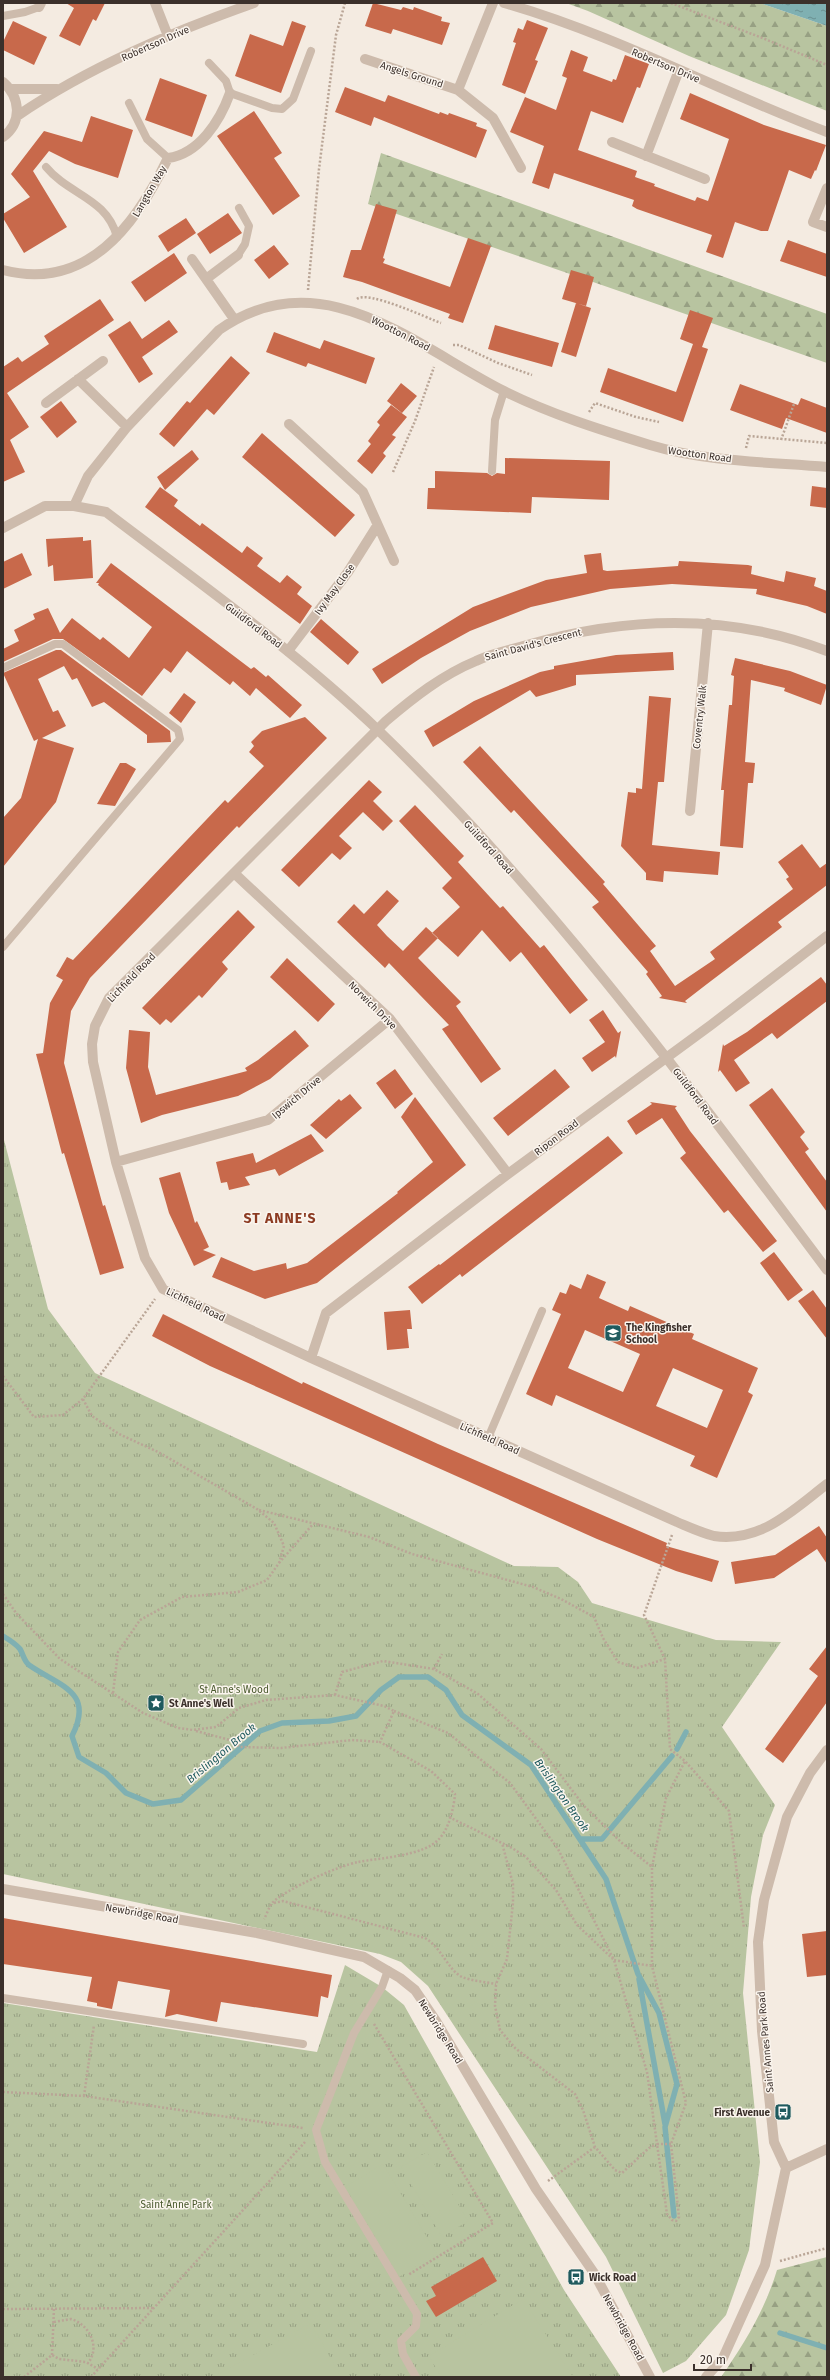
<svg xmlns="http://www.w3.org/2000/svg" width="830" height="2380" font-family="'Fira Sans',sans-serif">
  <defs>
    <pattern id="forest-firs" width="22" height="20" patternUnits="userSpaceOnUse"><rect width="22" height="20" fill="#b8c4a0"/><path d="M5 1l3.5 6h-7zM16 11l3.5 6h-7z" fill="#97a083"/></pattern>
    <pattern id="park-tufts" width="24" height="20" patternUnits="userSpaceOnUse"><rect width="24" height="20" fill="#b8c4a0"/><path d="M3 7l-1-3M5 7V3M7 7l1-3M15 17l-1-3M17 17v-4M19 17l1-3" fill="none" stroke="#97a083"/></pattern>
    <pattern id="water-ripples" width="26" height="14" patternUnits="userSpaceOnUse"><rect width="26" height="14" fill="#7fb0b2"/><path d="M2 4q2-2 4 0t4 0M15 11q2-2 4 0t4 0" fill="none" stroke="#699091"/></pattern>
  </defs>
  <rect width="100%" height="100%" fill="#f4ebe1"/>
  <path fill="url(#forest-firs)" d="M566,3h194l67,23v85l-138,-55 -101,-45z
    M381,153l446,161v49l-459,-159z
    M827,2257v120h-106c23,-33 44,-67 56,-107z"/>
  <path fill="url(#park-tufts)" d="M3,1136l45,173 47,64 419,193 44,1 20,15 14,21 124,37 65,2 -59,85 53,78 -12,30 -12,62 -8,96 17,169 -11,88 -23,65 -40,46 -23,12 -57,-116 -178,-271 -27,-24 -21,-8 -377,-80z
    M345,1965l37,22 22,18 160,285 57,87h-618v-374l314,49z"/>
  <path fill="#b8c4a0" d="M427,2152l41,69 -26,16 -41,-70z
    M383,2164l54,90 -38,23 -54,-90z
    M523,2299l50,78h-132l-12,-21z
    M311,2323l30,54h-128z"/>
  <path fill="url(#water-ripples)" d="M760,3h67v23z"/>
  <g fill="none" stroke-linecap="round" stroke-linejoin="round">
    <path stroke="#7fb0b2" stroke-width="5.5" d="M3,1636c5,3 13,8 17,13 3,5 4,12 9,16 30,21 66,26 43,71l7,21 27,16 20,20 27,11 28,-4 79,-69 22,-8 47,-2 27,-5 25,-26 18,-13h29l18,13 16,25 69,50 75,114 32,95 21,39 18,71 -12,43 9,89
      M677,1749l9,-17
      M580,1839h22l70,-83
      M639,1979l26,145
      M780,2333l47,15"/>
  </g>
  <path fill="#c8694b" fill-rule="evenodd" d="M66,3h39l-9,18 -3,-2 -13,27 -21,-10 15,-28z
    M373,3l28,7 2,-3 10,3 1,-3 28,10 -1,4 9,2 -8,22 -49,-16 -2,5 -26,-8z
    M527,20l21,8 -13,32 3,1 -13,33 -23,-9 14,-42 -3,-1 5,-14 5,2z
    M13,21l34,16 -13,28 -31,-15v-8z
    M292,21l14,5 -25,67 -46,-17 15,-42 33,12z
    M571,50l17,7 -5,14 29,11 1,-3 3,1 9,-25 24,9 -9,24 -3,-1 -14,36 -32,-12 -13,39 59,21 -2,6 20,7 -1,2 41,15 2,-4 11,4 21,-62 -49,-20 10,-26 74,32 62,20 -10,26 -1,-1 -4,9 -22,-9 -21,61h-7l-26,-9 -12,36 -17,-6 6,-17 -75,-26 -5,-3 2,-6 -80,-27 -5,16 -17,-6 12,-37 -34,-14 15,-35 31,13 11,-32 -5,-2z
    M160,78l47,17 -15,42 -47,-17z
    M345,87l40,15 3,-7 51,19 1,-2 8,3 1,-2 28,10 -1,3 11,4 -11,28 -102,-41 -3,9 -36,-14z
    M254,111l28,42 -8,5 26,38 -27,19 -56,-79z
    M91,116l42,14 -15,48 -43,-14 -26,-13 -16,20 34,56 -43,26 -21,-35v-4l27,-17 -19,-23 33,-43 38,11z
    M376,204l21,6 -14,48 2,1 -2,4 67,24 18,-49 23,8 -28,77 -15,-5 2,-4 -88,-32 -19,-5 8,-27h10z
    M228,213l14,20 -32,21 -13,-20z
    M186,218l10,15 -28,19 -10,-16z
    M788,240l39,14v23l-47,-16z
    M274,245l15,19 -20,15 -15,-19z
    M174,253l13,20 -42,29 -14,-20z
    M571,270l23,7 -8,29 -24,-7z
    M100,299l14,21 -107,73 22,34 -19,13 15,32 -22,10v-115l15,-10 4,5 27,-18 -5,-8z
    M576,303l15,5 -15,49 -15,-5z
    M690,310l23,8 -11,29 6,2 -25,73 -83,-30 8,-24 68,24 17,-48 -13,-5z
    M169,320l9,12 -36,25 11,17 -14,9 -31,-48 22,-14 12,18z
    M495,325l64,18 -7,24 -64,-18z
    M274,332l46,17 4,-9 51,18 -9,26 -58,-21 -2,4 -40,-15z
    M231,356l19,17 -36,42 -7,-6 -33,38 -15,-13 28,-33 3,2z
    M401,383l16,13 -15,17 -15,-12z
    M740,384l58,21 3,-7 26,10v25l-41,-15 -4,11 -52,-19z
    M61,401l16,21 -20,16 -17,-21z
    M391,405l16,12 -15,18 4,2 -13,16 3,3 -14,18 -15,-13 14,-17 -3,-3 12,-16 -3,-3z
    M262,433l93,82 -20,22 -93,-80z
    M192,450l7,9 -34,31 -8,-13z
    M505,458l105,3 -1,39 -77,-3 -1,16 -104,-4 1,-21h7v-17l52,2 5,3 5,-3 8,1z
    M812,486l15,2v20l-17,-2z
    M160,487l18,13 -4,6 26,20 2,-3 40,30 5,-7 16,12 -6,8 23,17 7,-8 15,12 -5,7 15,12 -12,18 -155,-117z
    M83,537v4l8,-1 2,38 -39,3 -1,-16 -5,2 -2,-28z
    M22,553l10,22 -29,14v-27z
    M601,553l2,17 4,1 71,-5 1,-5 69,4 4,1 -1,8 33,8 2,-11 30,7 -2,8 13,5v23l-20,-8 -51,-12 1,-5 -85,-5 -62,5 -79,18 -61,24 -49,27 -39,26 -10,-15 101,-62 73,-27 41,-7 -3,-18z
    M111,563l140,106 3,-2 12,10 2,-2 34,30 -12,13 -34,-30 -6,8 -17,-15 -3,4 -43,-34 -16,22 -7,-5 -22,28 -79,-57h-10l-50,23v-13l16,-8 -5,-11 21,-11 -2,-5 15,-6 12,25 12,-15 28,22 3,-3 26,21 23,-31 -54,-42 1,-2h-3z
    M321,619l38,33 -11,13 -38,-33z
    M56,650h5l109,81 1,11 -24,1v-8l-43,-33 -12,5 -15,-29 -5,2 -8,-14 -26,13 15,33 5,-2 8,16 -24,12 32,10 -18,54 -53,65v-49l18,-20 17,-59 -4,2 -31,-68z
    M673,652l1,18 -98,5v10l-40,12 -6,-7 -97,57 -9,-16 50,-30 66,-29 14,-3v-3l62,-11z
    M735,658l55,13 37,14 -6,20 -37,-14 1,-3 -34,-8 -6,82 10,1 -2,20h-5l-5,65 -23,-2 4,-56h-3l8,-85h3l2,-29 -3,-1z
    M184,693l12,9 -15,21 -12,-10z
    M649,696l22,2 -7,84h-6l-6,63 68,7 -2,23 -54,-4 -1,11 -17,-2v-7l-25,-27 7,-54 8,1v-5l6,1z
    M305,717l22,21 -88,90 -2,-2 -147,152 -19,33 -7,52 39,143 2,-1 19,63 -24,7 -36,-122 -2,1 -26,-100 7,-1 7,-50 13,-23 -7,-4 11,-19 6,3 152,-160 3,3 36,-37 -15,-14 5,-6 -3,-4 11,-11z
    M480,746l125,136 -2,2 53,62 -6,5 25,35 40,-27 -5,-7 83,-63 -7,-10 3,-2 -11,-15 24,-18 18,24 7,-5v22l-49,37 4,5 -75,57 -22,17 2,2 -28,-5 3,-2 -16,-22 2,-2 -56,-65 7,-5 -85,-92 -3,3 -48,-51z
    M120,763h6l10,6 -21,37 -18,-2z
    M369,780l13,12 -9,9 20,20 -10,10 -20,-19 -24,24 13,12 -12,12 -8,-7 -33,34 -18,-17z
    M415,805l49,51 -6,6 42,46 3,-2 37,42 4,-3 44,55 -18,14 -49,-62 -11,10 -28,-32 -24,27 -26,-24 28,-26 -18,-19 10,-10 -53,-57z
    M387,890l12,11 -22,24 10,11 16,15 23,-24 12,11 -20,20 43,44 -5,4 45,63 -20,14 -39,-54 7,-4 -60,-62 -4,5 -48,-46 17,-18 10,10z
    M238,910l17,17 -33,35 6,7 -26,29 -3,-3 -28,28 -5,-4 -6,6 -18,-17z
    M287,958l48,46 -17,18 -48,-45z
    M821,977l6,8v16l-50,38 -5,-6 -38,27 16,23 -14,9 -16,-22 -2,2 5,-28 1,2 23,-14z
    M603,1010l15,23 3,-2 -5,27 -1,-2 -23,16 -10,-14 23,-16 -16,-22z
    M129,1030l21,2 -2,35 8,28 91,-24 -2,-3 13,-8 37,-30 14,16 -39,33 -32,17 -76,19 -21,8 -15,-55z
    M395,1069l18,25 -18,15 -19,-26z
    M555,1069l15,18 -62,49 -15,-18z
    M772,1088l33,44 -5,5 9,12 -4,3 22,30v30l-78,-107z
    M350,1094l12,14 -36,31 -16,-14 29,-26 2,2z
    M415,1097l51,68 -149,118 -52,16 -53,-22 9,-20 33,14 32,-8 1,6 20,-6 91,-70 -1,-1 36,-30 -32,-45z
    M650,1102l27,4 -2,2 15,23 87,110 -14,11 -35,-42 -4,3 -44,-55 6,-5 -24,-35 -26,17 -9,-14 25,-17z
    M311,1134l13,17 -45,25 -4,-7 -30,8 5,8 -21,5 -2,-8 -6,1 -5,-21 37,-9 3,10z
    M608,1136l15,17 -161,124 -2,-3 -38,30 -14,-17 31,-23 1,1z
    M180,1172l15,51 2,-2 12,26 -6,3 13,5 -22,11 -25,-53 -10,-35z
    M774,1252l29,38 -15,11 -28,-38z
    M587,1274l19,8 -7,16 29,13 2,-5 64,28 -2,5 66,29 -10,24 5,3 -36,83 -27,-12 5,-10 -139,-61 -4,11 -26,-12 35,-80 -9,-4 8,-18 6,2 4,-10 11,5zM585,1330l55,24 -17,38 -55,-24zM673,1368l50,22 -16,38 -51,-22z
    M813,1290l14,19v30l-29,-38z
    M410,1310l2,19h-5l2,19 -22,2 -3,-38z
    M163,1314l139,70 1,-2 135,62 229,99 -1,3 53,15 -7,21 -36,-11 -79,-32 -387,-173 -58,-30z
    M819,1526l8,12v26l-10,-15 -43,29 -39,6 -4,-22 44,-7z
    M827,1646v56l-44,61 -18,-14 53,-73 -9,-7z
    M3,1918l329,57 -4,23 -7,-2 -3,21 -97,-15 -4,20 -40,-8 -12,3 5,-27 -52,-9 -6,28 -15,-3v-3l-10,-2 5,-24 -89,-13z
    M827,1931v44l-20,2 -5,-43z
    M483,2257l14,24 -61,36 -10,-16 10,-5 -5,-9z"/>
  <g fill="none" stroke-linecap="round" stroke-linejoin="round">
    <path stroke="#b9a596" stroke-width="2.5" stroke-dasharray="2 2" stroke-linecap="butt" d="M671,3l94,36 62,26
      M308,290l11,-121 17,-134 9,-32
      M357,299c11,-9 70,19 84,24
      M453,345h6l39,18 34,12
      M589,412l6,-9 41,14 23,5
      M781,440l13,-36
      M746,448l3,-12 78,7
      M393,472l22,-51 19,-54
      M3,1376l31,41 29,-2 20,-16 72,-100
      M83,1399l9,17 27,18 39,18 99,57 17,14 10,23 -5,17 -12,17 -29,12 -56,5 -42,23 -22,32 -5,41
      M259,1510l110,27 43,17 121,33 28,12 33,18 9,21 15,24 19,6 28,-9
      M672,1535l-28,80 21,44 5,90 15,12 44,50 15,117
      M279,1563l34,-39
      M3,1594l13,19 44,46 83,54 35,15 15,2 23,-3 23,-19 27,-8 69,-5 49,11 10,5 -14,31 51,29 24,23c-1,13 -6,35 -16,45 -15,17 -60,19 -81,23 -20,4 -72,27 -86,41 -3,4 -5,11 -8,16
      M434,1669l8,-15
      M335,1695l7,-23 41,-11 51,8 44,25 63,55 43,57 39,38 29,23
      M394,1711l54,22 62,50 48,66 56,111 38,6
      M196,1731l34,9 10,7 41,1 71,-8 28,2
      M449,1817l63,31 14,9 30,33 21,35 37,35 33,112 10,72 -8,4 -27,25 -7,-3 -20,-23 -12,-37 -8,-16 -60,-46 -15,-18 -5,-24 1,-22 11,-25 6,-56v-19l-11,-41
      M274,1903l9,-2 142,37c17,10 23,32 37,39 10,4 24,5 34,7
      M374,2024l119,199 -85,52
      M3,2092l81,4 219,32
      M84,2096l10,-71
      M671,2144h-14l10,70 5,6 4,1 3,-4 -8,-73 15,-41 -34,-137v-99l14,-69 19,-37
      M548,2181l47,-34
      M780,2261l47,-13
      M3,2309l151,-1
      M54,2322l17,-3c18,5 30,28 17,44
      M52,2355l2,-46
      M24,2377l28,-22 7,4 27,3 12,7
      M91,2377l214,-235"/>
    <path stroke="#cdbbac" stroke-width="8" d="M3,16l22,-4 14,-5
      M209,63l17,18 4,12 42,15 10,1 11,-10 18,-48
      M129,103l18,36 21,19
      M46,167c23,28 61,31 71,70
      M238,255l7,-11 4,-18 -10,-18
      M492,471l3,-51 9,-29
      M3,668l52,-24h8l115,86 2,9 -177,208
      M488,1438l54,-127
      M388,1970l-6,17 -28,46 -38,97 9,32 92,152 -1,12 -15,15 2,13 13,23
      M3,1998l300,46"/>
    <path stroke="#cdbbac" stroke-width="10" d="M155,3l13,33
      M504,3c112,32 214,88 323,129
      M39,7l2,-4
      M365,59l93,31 35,-87
      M3,82c17,15 20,40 0,55
      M10,89h47
      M458,90l35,28 28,50
      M17,116c72,-49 155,-84 237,-113
      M612,142l93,37
      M646,156l33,-86
      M827,188l-14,34 14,5
      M192,259l42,60
      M3,270c84,22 133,-45 165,-112 31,-4 52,-37 62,-65
      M206,279l32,-24
      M78,379l49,48
      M46,403l57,-42
      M289,424l74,68 31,69
      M74,506l14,-30 39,-49 92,-97c102,-72 196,16 285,61 46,23 97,39 146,54 56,17 119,17 177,22
      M288,651l60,-79 29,-46
      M827,651c-98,-38 -199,-35 -300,-6 -17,5 -35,8 -51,16 -34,14 -63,37 -90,60l-277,277 -14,28 -3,18 1,18 23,100 29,96 18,31 148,69 366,164c12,5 25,11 37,14 47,7 79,-26 113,-52
      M690,811l18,-188
      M234,873l156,146 118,155
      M116,1162l152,-42 122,-101
      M311,1358l15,-45 182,-139 203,-149 116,-89
      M786,2168l41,-19
      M706,2377l17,-19 42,-93 21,-97 -12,-26 -12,-111 -4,-89 6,-42 23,-83 23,-44 17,-23"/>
    <path stroke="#cdbbac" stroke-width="10" d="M3,528l42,-22h29l32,6c92,70 188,138 272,218 169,163 309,353 449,540
      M3,1889l254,44 107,24 36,21 15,12 21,31 100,168 58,84 56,104"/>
  </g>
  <defs>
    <g id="school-square" transform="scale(0.9)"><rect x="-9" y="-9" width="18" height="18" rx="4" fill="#1f5a5e" stroke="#fbf5ee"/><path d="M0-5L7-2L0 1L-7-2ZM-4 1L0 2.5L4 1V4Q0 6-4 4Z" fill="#fff"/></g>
    <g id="sight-square" transform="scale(0.9)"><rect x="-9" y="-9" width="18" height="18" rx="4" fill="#1f5a5e" stroke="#fbf5ee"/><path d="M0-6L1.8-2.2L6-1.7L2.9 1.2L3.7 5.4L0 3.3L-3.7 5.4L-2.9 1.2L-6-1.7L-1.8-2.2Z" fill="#fff"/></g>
    <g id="bus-square" transform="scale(0.9)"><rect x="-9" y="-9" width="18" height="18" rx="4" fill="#1f5a5e" stroke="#fbf5ee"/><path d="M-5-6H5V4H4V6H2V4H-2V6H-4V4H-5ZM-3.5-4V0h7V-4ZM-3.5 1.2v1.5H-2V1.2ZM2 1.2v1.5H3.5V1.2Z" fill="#fff"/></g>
  </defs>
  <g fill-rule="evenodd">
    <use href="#school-square" x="613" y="1333"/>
    <use href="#sight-square" x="156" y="1703"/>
    <use href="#bus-square" x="783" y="2112"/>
    <use href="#bus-square" x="576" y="2277"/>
  </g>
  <g text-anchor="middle" stroke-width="3" stroke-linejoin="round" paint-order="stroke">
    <g font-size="10" fill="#3b302b" stroke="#fbf5ee">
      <text transform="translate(155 43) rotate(-24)" y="4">Robertson Drive</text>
      <text transform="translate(666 65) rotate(23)" y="4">Robertson Drive</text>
      <text transform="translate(412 74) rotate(18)" y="4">Angels Ground</text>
      <text transform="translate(149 191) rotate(-60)" y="4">Langton Way</text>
      <text transform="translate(401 333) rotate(27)" y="4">Wootton Road</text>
      <text transform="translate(700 454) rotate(8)" y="4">Wootton Road</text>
      <text transform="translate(334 589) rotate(-54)" y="4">Ivy May Close</text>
      <text transform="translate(254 625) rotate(37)" y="4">Guildford Road</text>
      <text transform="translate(533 644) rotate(-15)" y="4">Saint David's Crescent</text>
      <text transform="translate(699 717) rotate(-84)" y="4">Coventry Walk</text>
      <text transform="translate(489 847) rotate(48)" y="4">Guildford Road</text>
      <text transform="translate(131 977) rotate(-46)" y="4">Lichfield Road</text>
      <text transform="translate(373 1005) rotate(45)" y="4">Norwich Drive</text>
      <text transform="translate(696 1096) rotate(53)" y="4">Guildford Road</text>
      <text transform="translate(296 1097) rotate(-40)" y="4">Ipswich Drive</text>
      <text transform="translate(556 1137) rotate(-37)" y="4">Ripon Road</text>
      <text transform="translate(196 1304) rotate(26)" y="4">Lichfield Road</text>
      <text transform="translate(490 1438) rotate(24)" y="4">Lichfield Road</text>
      <text transform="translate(142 1913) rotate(10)" y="4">Newbridge Road</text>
      <text transform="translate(441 2031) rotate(58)" y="4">Newbridge Road</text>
      <text transform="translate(765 2042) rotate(-95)" y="4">Saint Annes Park Road</text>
      <text transform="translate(624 2327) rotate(61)" y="4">Newbridge Road</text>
    </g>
    <g font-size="10" font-weight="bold" fill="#3b302b" stroke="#fbf5ee" text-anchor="start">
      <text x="626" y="1331">The Kingfisher<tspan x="626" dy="12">School</tspan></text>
      <text x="169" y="1707">St Anne's Well</text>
      <text x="770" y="2116" text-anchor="end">First Avenue</text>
      <text x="589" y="2281">Wick Road</text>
    </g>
    <g font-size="10" fill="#4a5a2e" stroke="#fbf5ee">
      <text x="234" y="1693">St Anne's Wood</text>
      <text x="176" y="2208">Saint Anne Park</text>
    </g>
    <g font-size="11" font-style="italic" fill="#1f5a5e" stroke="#fbf5ee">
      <text transform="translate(221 1753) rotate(-40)" y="4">Brislington Brook</text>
      <text transform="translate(562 1795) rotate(55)" y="4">Brislington Brook</text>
    </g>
    <g font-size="14" font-weight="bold" letter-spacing="1" fill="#8c3b22" stroke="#fbf5ee">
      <text x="280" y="1223">ST ANNE'S</text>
    </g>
  </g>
  <rect width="830" height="2380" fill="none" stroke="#3b302b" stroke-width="8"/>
  <path d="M694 2364v6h57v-6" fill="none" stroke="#3b302b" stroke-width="2"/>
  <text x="700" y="2364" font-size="12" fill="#3b302b" stroke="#fbf5ee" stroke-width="3" paint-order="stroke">20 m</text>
</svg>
